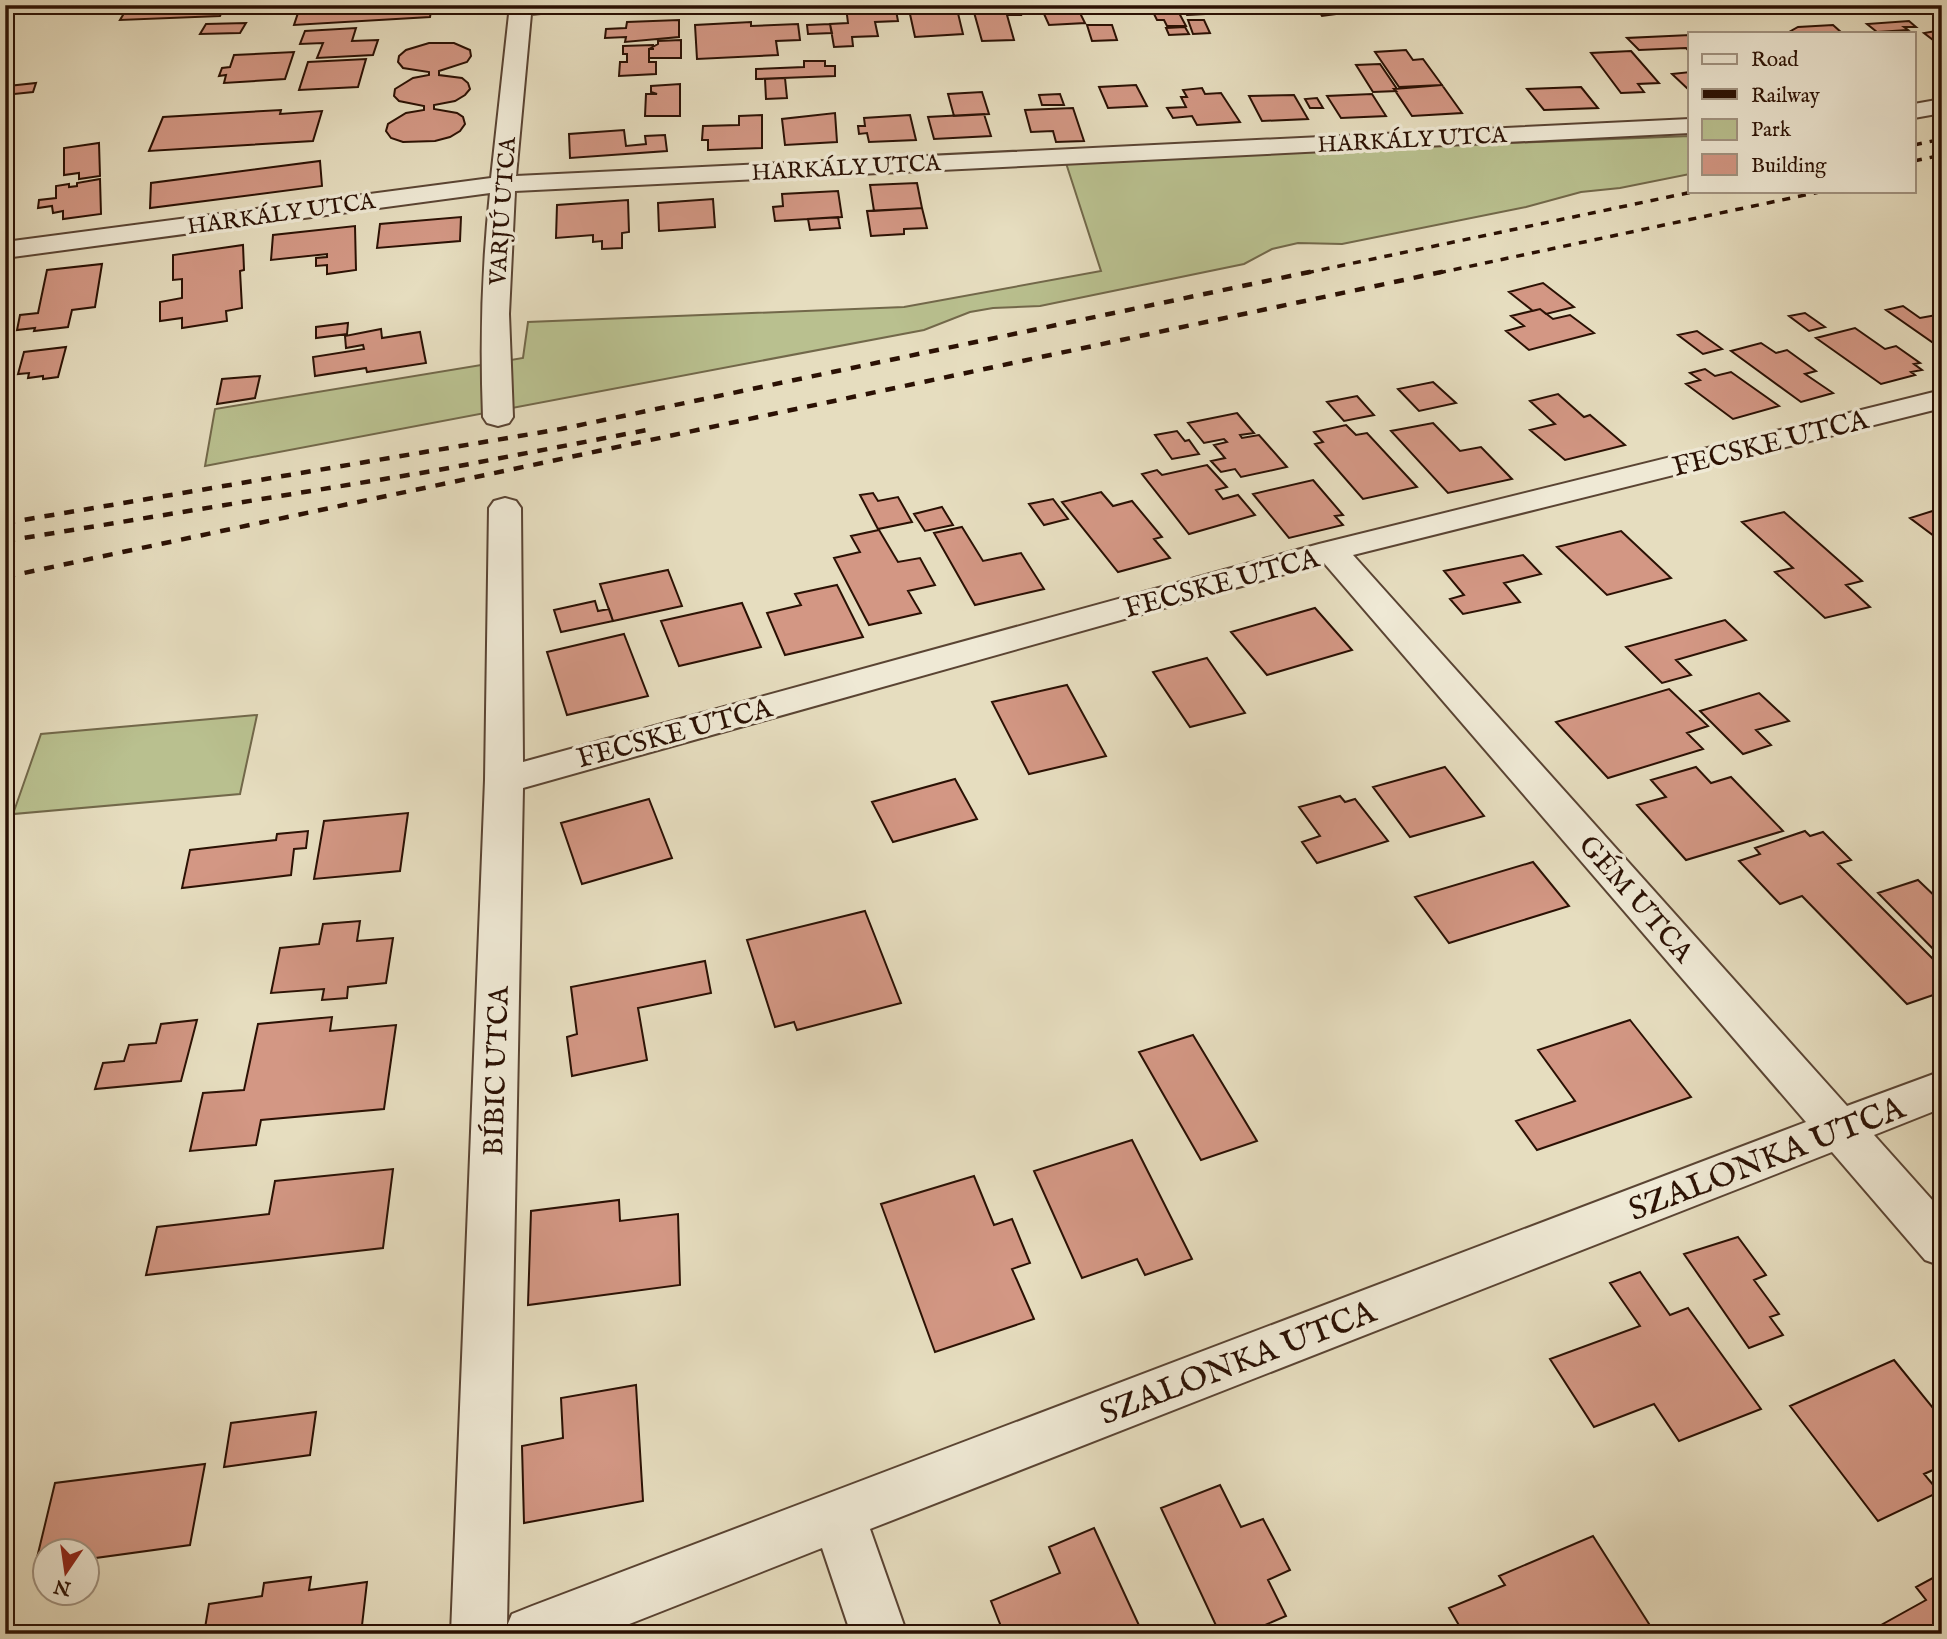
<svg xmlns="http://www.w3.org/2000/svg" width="1947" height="1639" font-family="'IM FELL English',serif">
  <rect width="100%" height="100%" fill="#e6ddbf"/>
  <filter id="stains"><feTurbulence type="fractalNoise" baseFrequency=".00286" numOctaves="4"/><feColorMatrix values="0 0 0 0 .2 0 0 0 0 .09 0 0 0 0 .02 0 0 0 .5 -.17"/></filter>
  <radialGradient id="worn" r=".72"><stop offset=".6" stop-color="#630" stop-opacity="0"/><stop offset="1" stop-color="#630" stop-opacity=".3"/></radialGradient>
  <path fill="#b9c08f" stroke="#72684a" stroke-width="2" d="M1690,136v38l-70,14 -39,4 -55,15 -184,37 -44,-1 -26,6 -28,15 -204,42 -47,2 -23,4 -46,18 -719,136 10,-57 308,-51 5,-36 376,-15 197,-36 -36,-111z
    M257,715l-17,79 -227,20 28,-80z"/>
  <path fill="#d39784" stroke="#2b1104" stroke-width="2" d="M129,5l41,1 55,-1 -5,11 -100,4z
    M895,5l3,16 -23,1 3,14 -26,1 1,9 -19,1 -4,-23 18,-1 -2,-16z
    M908,5h48l7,29 -48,3z
    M972,5l47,3 2,7h-14l7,25 -32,1z
    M1040,5h53l3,8h-16l5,10 -36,2z
    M1182,5h37l4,8 -36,2z
    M1259,5h44l2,4 -42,2z
    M1315,5h48l3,5 -44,6z
    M432,6l-2,11 -136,8 4,-12z
    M1178,11l8,15h-19l-3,-6h-7l-4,-8z
    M679,20v17l-54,5 1,-5 -21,1 1,-9 20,-1 1,-6z
    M1188,20h16l6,13 -17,1z
    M1909,21l7,6h-12l4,3 -31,2 -10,-8z
    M751,22v4l47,-2 2,16 -24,1 2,14 -81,4 -2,-34z
    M246,23l-6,10 -40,1 6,-10z
    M830,24l2,9 -24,1 -1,-9z
    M1087,25h25l5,15 -25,1z
    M1833,25l9,8 -53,-1 9,-5z
    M1185,27l4,7 -20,1 -3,-7z
    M356,28l-4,13 26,-1 -5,15 -56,3 6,-15 -23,1 5,-13z
    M1942,30v13h-5l-13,-10z
    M1690,35v17l-4,-4 -47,2 -12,-12z
    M681,40v18h-32v-9l9,-5v-3z
    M429,43h25l16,7 1,6 -4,6 -28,9v4l23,3 6,5 2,6 -5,6 -10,6 -21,4v4l23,4 6,4 2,7 -5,7 -10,6 -15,4 -32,1 -12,-4 -5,-7 2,-7 18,-11 18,-3v-4l-25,-5 -5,-5 1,-7 18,-11 16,-3v-3l-26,-4 -5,-6 1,-6 7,-6z
    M653,45v4h-4v13h7v12l-37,2 1,-14h7v-8h-4v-8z
    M1406,50l7,10 10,-1 19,26 -43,2 -24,-35z
    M1631,51l28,32 -21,1 6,8 -23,1 -30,-40z
    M294,52l-9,27 -61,4 2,-8 -7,1 3,-8 8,-1 4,-12z
    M366,59l-8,28 -59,3 9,-28z
    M804,61h21v5h10v10l-79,3v-10l48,-2z
    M1380,64l17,25h-3l2,2 -23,1 -17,-27z
    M1690,72v19l-18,-17z
    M785,78l2,20 -21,1 -1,-20z
    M36,83l-3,9 -28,3v-8l3,-1z
    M680,84v32h-35l1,-22h11l-6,-2v-6z
    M1136,85l11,21 -39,2 -9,-21z
    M1442,85l20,28 -50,3 -18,-27z
    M1581,87l17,21 -54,2 -17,-21z
    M1202,88l3,6 16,-1 19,29 -43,3 -5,-9 -19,2 -6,-10 19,-1 -5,-10h6l-4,-7z
    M982,92l7,22 -35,2 -6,-22z
    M1060,94l4,11h-22l-3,-10z
    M1372,94l14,22 -45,2 -14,-22z
    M1294,95l14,24 -46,2 -13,-25z
    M1317,98l6,10h-13l-5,-9z
    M1073,108l11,33 -28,1 -3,-11 -22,1 -6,-22z
    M281,110l-1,4 42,-3 -9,30 -164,10 14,-34z
    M835,113l2,29 -52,3 -3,-26z
    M984,114l7,22 -57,3 -6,-22z
    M762,115v33l-54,2v-10h-6l1,-14 36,-1v-9z
    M910,115l6,25 -47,2 -2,-9 -8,1 -1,-8h7l-1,-8z
    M624,130l2,16 20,-2 -1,-8 20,-1 2,16 -97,7 -1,-24z
    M99,143l1,33 -21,3v-6l-15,2v-27z
    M320,161l2,25 -172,22 1,-25z
    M100,179l1,35 -38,5v-8l-10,2 -1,-7 -14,2 1,-8 17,-2v-12l13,-2v3l8,-1v-3z
    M917,183l5,25 -48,3 -4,-26z
    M838,191l4,26 -67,4 -2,-14 10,-1 -1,-12z
    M713,199l2,28 -56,4 -1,-28z
    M628,200l1,32 -7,1v15l-20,1v-8l-9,1v-7l-37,3 1,-33z
    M922,208l5,20 -23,1v5l-33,2 -4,-25z
    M461,217l-1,24 -83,7 3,-24z
    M838,217l2,11 -30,2 -2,-11z
    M355,226l1,44 -29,4v-9l-11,1v-8l11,-1v-3l-56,6 2,-25z
    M243,245l1,25 -4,1 2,37 -16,3 1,10 -45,7v-10l-22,3v-19l22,-4v-19l-9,1v-25z
    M102,264l-7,43 -23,3 -4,17 -34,4 1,-3 -18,2 3,-15 18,-2 9,-43z
    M1543,283l31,24 -28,7 -6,-5 -7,2 -24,-19z
    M1903,306l17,12 22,-4v35l-56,-39z
    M1540,309l13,10 17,-4 24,18 -65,17 -23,-19 18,-5 -13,-10z
    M1805,313l20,14 -16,4 -20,-15z
    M348,323l-1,11 -31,4v-11z
    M1855,328l30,21 11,-3 24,17 -6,1 8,6 -11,2 4,3 -34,9 -65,-46z
    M381,329l1,9 38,-6 6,31 -59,9 -1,-4 -51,8 -2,-19 51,-8 -1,-4 -17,3 -1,-12z
    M1697,331l25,18 -19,5 -25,-19z
    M1761,343l15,10 11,-3 29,21 -11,3 28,19 -32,9 -70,-51z
    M66,347l-8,30 -15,2v-3l-15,2 1,-5 -11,1 6,-22z
    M1705,369l10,7 16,-4 48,34 -46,13 -47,-35 14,-4 -10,-7z
    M260,376l-5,22 -38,6 5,-25z
    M1433,382l23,21 -37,8 -21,-22z
    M1558,394l26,23 6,-2 35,30 -60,15 -35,-30 25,-6 -25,-23z
    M1357,396l17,19 -30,6 -17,-19z
    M1237,413l17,20 -14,2 2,3 17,-3 28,32 -46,10 -6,-8 -14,3 -10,-11 14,-3 -11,-13 13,-3 -3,-3 -20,4 -16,-20z
    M1433,423l27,28 21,-4 31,32 -64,14 -57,-62z
    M1346,425l10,10 11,-2 50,54 -54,12 -48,-55 8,-2 -9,-10z
    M1177,431l8,10 4,-1 10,14 -27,5 -17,-24z
    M1207,465l20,22 -11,3 7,9 15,-4 17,20 -66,19 -47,-60 15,-4 5,5z
    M1313,480l30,35 -8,1 8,9 -54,13 -36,-44z
    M1101,492l12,14 19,-5 30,36 -8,2 16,19 -52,14 -56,-70z
    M873,493l5,8 20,-4 14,25 -34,7 -18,-34z
    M1053,499l15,20 -24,6 -15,-21z
    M942,507l11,18 -28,6 -11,-17z
    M1942,508v34l-32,-24z
    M1784,512l78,69 -16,4 24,22 -45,11 -50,-46 18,-4 -51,-46z
    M962,527l21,34 38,-8 23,36 -69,16 -41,-72z
    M879,530l19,32 22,-4 15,27 -27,6 13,22 -52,12 -35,-67 26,-6 -9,-16z
    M1621,531l50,47 -64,17 -50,-48z
    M1523,555l18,19 -37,9 16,19 -57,12 -13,-15 14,-4 -20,-24z
    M668,570l14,36 -69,15 -13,-37z
    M837,585l26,52 -78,18 -18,-42 34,-8 -6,-11z
    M595,601l3,10 11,-2 4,12 -52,11 -7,-22z
    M742,603l19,44 -82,19 -18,-45z
    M1315,608l37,42 -85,25 -36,-43z
    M1725,620l21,20 -70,20 15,15 -29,8 -36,-36z
    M624,634l24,62 -81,19 -20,-63z
    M1207,658l38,55 -55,14 -37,-55z
    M1067,685l39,71 -77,18 -37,-72z
    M1669,689l39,37 -21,7 16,16 -95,29 -52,-56z
    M1759,693l30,28 -33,9 15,15 -28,9 -43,-43z
    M1445,767l39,49 -74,21 -37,-50z
    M1696,767l15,16 20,-6 52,54 -97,29 -49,-55 29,-8 -15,-17z
    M955,779l22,40 -84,23 -21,-40z
    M1340,796l5,6 10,-3 33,42 -71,22 -15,-21 18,-6 -21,-29z
    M649,799l23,59 -90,26 -21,-61z
    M408,813l-8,58 -86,8 10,-58z
    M308,831l-2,17 -12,1 -3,26 -109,13 8,-38 86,-10 1,-6z
    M1805,831l5,5 13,-4 28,28 -13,4 104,104v24l-35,12 -105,-108 -22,8 -41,-43 21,-7 -5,-6z
    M1533,862l36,44 -120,37 -34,-46z
    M1918,880l24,23v55l-64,-65z
    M865,911l36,92 -104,27 -3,-8 -19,5 -28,-87z
    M360,921l-3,20 36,-3 -7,45 -38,4 -1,11 -25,2 2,-11 -53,4 9,-45 39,-4 4,-20z
    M705,961l6,32 -73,15 9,52 -75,16 -5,-39 10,-3 -6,-47z
    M332,1017l-2,14 66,-6 -12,84 -123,11 -5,25 -66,6 13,-58 41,-3 14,-66z
    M197,1020l-16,61 -86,8 8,-26 21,-2 5,-16 27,-2 5,-19z
    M1630,1020l61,77 -154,53 -21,-29 59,-20 -37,-51z
    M1193,1035l64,106 -56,19 -62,-108z
    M1132,1140l60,119 -47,16 -8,-16 -55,19 -48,-107z
    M393,1169l-10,79 -237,27 11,-48 112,-13 6,-33z
    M974,1176l20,49 18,-6 18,44 -18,6 22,50 -99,33 -54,-148z
    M619,1200l1,21 58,-7 2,71 -152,20 3,-94z
    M1738,1237l28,38 -12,5 25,34 -9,3 13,18 -34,13 -65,-94z
    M1640,1272l30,43 18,-7 73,101 -82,32 -25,-37 -60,23 -44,-68 90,-33 -30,-43z
    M1894,1360l48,59v47l-18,8 15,18 -61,29 -88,-115z
    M636,1385l7,116 -119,22 -2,-77 41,-8 -2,-40z
    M316,1412l-6,43 -86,12 7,-44z
    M205,1464l-15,81 -102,14v-7h-42v12l-11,2 20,-83z
    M1220,1485l21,42 22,-8 27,51 -22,10 18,36 -42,18h-24l-59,-126z
    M1094,1528l49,106h-139l-13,-33 69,-28 -11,-26z
    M1593,1536l58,91 -16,7h-171l-15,-26 56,-23 -6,-9z
    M1942,1573v61h-77l61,-34 -10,-13z
    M311,1577l-2,13 58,-8 -6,52h-157l5,-30 53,-8 2,-13z"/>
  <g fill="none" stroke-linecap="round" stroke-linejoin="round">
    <g stroke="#5a4433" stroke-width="4">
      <path id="minor" d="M510,5h73l-3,4 -49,5 -15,162 1174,-57v14l-1175,58 -6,123 4,103 -4,6 -11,3 -11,-3 -4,-6c-3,-75 -1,-149 7,-224l-485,65v-16l486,-64z
        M1942,99v14l-28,5v-14z
        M1942,390v18l-589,147 494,551 95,-35v37l-68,27 68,76v55l-17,-6 -93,-108 -962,377 37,105h-56l-29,-86 -218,86h-153l34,-854 4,-272 5,-7 11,-3 11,3 5,7 2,254 796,-218zM1324,563l482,559 -1274,484 -20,8 -5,12 16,-838z"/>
    </g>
    <use href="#minor" fill="#efe9d5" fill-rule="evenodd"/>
    <path stroke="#2b1104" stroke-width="3.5" stroke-dasharray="8 8" stroke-linecap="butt" d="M1914,145l28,-6
      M1914,161l28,-6
      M1306,273l391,-82
      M1438,273l386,-82"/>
    <path stroke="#2b1104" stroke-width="4.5" stroke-dasharray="10 10" stroke-linecap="butt" d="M5,523l556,-94 753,-158
      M5,541l428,-70 214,-41
      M5,577l1441,-306"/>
  </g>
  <g text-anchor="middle" stroke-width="7" stroke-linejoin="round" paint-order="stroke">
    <g font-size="23" fill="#2b1104" stroke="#efe9d5">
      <text transform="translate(1412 139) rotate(-3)" y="8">HARKÁLY UTCA</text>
      <text transform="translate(846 167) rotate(-3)" y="8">HARKÁLY UTCA</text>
      <text transform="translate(502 211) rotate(-86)" y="8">VARJÚ UTCA</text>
      <text transform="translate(281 213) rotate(-8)" y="8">HARKÁLY UTCA</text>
    </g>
    <g font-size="28" fill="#2b1104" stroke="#efe9d5">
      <text transform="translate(1770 442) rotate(-14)" y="10">FECSKE UTCA</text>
      <text transform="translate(1221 582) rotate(-15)" y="10">FECSKE UTCA</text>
      <text transform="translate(674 732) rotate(-15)" y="10">FECSKE UTCA</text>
      <text transform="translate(1637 898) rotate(49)" y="10">GÉM UTCA</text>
      <text transform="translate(495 1071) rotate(-88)" y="10">BÍBIC UTCA</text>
    </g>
    <g font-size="33" fill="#2b1104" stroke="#efe9d5">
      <text transform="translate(1766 1157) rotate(-21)" y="12">SZALONKA UTCA</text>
      <text transform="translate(1237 1361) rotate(-21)" y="12">SZALONKA UTCA</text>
    </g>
  </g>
  <rect width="1947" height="1639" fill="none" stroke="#e6ddbf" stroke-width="28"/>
  <rect x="7" y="7" width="1933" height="1625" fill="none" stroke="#2b1104" stroke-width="3.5"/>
  <rect x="14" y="14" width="1919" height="1611" fill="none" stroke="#2b1104" stroke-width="2"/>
  <rect x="1688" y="32" width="228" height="161" fill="#efe9d5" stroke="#a19381" stroke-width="2"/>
  <rect x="1702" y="54" width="35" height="10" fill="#efe9d5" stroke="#a19381" stroke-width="2"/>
  <text x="1751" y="66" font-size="21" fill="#2b1104">Road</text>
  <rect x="1702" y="89" width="35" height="10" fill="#2b1104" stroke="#a19381" stroke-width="2"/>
  <text x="1751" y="102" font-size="21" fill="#2b1104">Railway</text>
  <rect x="1702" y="119" width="35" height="21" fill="#b9c08f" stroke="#a19381" stroke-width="2"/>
  <text x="1751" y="136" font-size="21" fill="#2b1104">Park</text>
  <rect x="1702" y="154" width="35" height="21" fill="#d39784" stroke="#a19381" stroke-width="2"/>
  <text x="1751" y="172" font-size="21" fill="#2b1104">Building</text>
  <g transform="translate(66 1572) rotate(193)"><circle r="33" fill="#efe9d5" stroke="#a19381" stroke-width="2"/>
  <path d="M0-5L12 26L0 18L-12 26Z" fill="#8f2418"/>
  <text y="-10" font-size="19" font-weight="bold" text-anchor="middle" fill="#2b1104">N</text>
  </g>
  <rect width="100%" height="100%" filter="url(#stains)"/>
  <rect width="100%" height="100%" fill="url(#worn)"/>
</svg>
